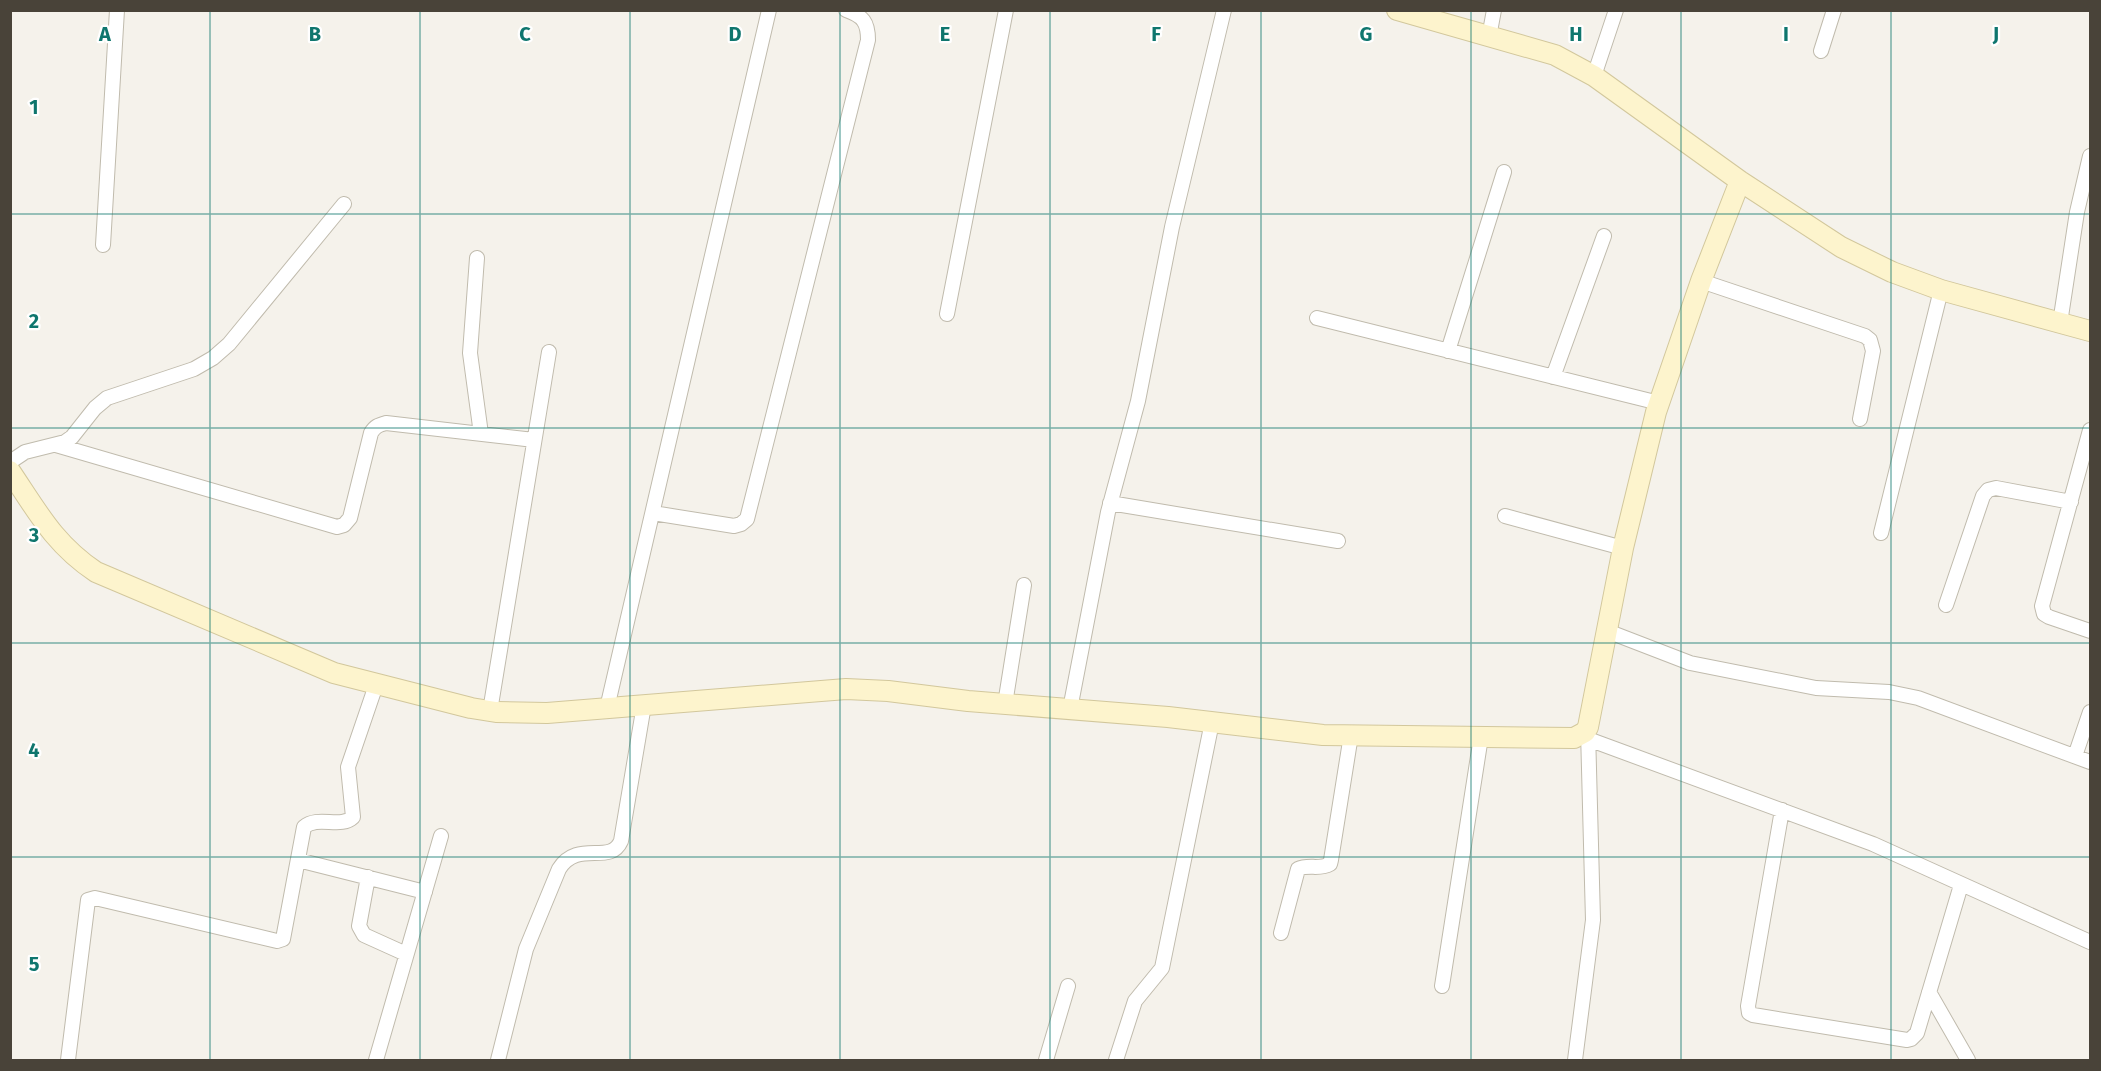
<svg xmlns="http://www.w3.org/2000/svg" width="2101" height="1071" font-family="'Fira Sans',sans-serif">
  <rect width="100%" height="100%" fill="#f5f2eb"/>
  <g fill="none" stroke-linecap="round" stroke-linejoin="round">
    <g stroke="#c0bbad" stroke-width="16">
      <path id="street" d="M1489,37l5,-27
        M1821,51l13,-41
        M1594,76l22,-66
        M103,245l14,-235
        M477,258l-7,95 11,81
        M1701,281l164,55 5,4 3,11 -13,68
        M947,314l59,-304
        M1317,318l342,85
        M2060,323l17,-111 13,-56
        M1448,351l56,-179
        M1553,377l51,-141
        M2090,430l-48,176 2,8 5,3 41,14
        M56,445l281,82 7,-2 6,-7 21,-85c4,-7 8,-8 15,-10l148,17
        M10,462l15,-10 40,-10 7,-5 23,-29 12,-10 87,-29 19,-11 16,-14 115,-140
        M1110,503l228,38
        M653,513l81,13 7,-2 6,-5 121,-479c0,-18 -5,-24 -22,-30
        M1505,516l118,32
        M1881,533l60,-243
        M1946,605l37,-109 5,-6 8,-2 75,14
        M1607,631l83,32 126,25 73,4 29,6 172,64
        M1005,704l19,-119
        M607,708l162,-698
        M1070,709l38,-197 30,-111 34,-174 52,-217
        M490,711l59,-359
        M1588,739l285,105 217,98
        M2075,756l15,-44
        M1782,810l-34,196 1,7 4,2 154,25 4,-1 6,-6 44,-148
        M298,860l127,32
        M368,877l-9,49 5,9 42,19
        M1281,933l17,-64c10,-5 22,1 32,-5l1,-4 20,-125
        M1442,986l39,-249
        M1929,992l39,68
        M68,1060l20,-160 7,-2 182,43 6,-2 21,-112c14,-12 37,2 49,-10l-5,-50 28,-82
        M376,1060l65,-224
        M498,1060l28,-111 33,-80c19,-30 51,-3 62,-28l23,-136
        M1046,1060l22,-74
        M1116,1060l19,-59 27,-33 50,-246
        M1575,1060l18,-140 -5,-189"/>
    </g>
    <g stroke="#d2c79c" stroke-width="22">
      <path id="secondary" d="M1397,10l158,45 39,21 146,105 101,66 51,25 49,18 149,41
        M10,471c27,40 44,73 86,101l238,101 137,35 25,4 51,1 299,-24 42,2 80,10 200,16 155,18 251,3 11,-6 3,-5 35,-179 33,-136 45,-131 39,-100"/>
    </g>
    <use href="#street" stroke="#fff" stroke-width="14"/>
    <use href="#secondary" stroke="#fdf4cd" stroke-width="20"/>
  </g>
  <path fill="none" stroke="#0f766e" stroke-width="1.5" stroke-opacity="0.55" d="M210,10v1050M420,10v1050M630,10v1050M840,10v1050M1050,10v1050M1261,10v1050M1471,10v1050M1681,10v1050M1891,10v1050M10,214h2080M10,428h2080M10,643h2080M10,857h2080"/>
  <g font-size="20" text-anchor="middle" font-weight="bold" fill="#0f766e" stroke="#fff" stroke-width="4.5" stroke-linejoin="round" paint-order="stroke">
    <text x="105" y="41">A</text>
    <text x="315" y="41">B</text>
    <text x="525" y="41">C</text>
    <text x="735" y="41">D</text>
    <text x="945" y="41">E</text>
    <text x="1156" y="41">F</text>
    <text x="1366" y="41">G</text>
    <text x="1576" y="41">H</text>
    <text x="1786" y="41">I</text>
    <text x="1996" y="41">J</text>
    <text x="34" y="114">1</text>
    <text x="34" y="328">2</text>
    <text x="34" y="542">3</text>
    <text x="34" y="757">4</text>
    <text x="34" y="971">5</text>
  </g>
  <rect width="2101" height="1071" fill="none" stroke="#494339" stroke-width="24"/>
</svg>
